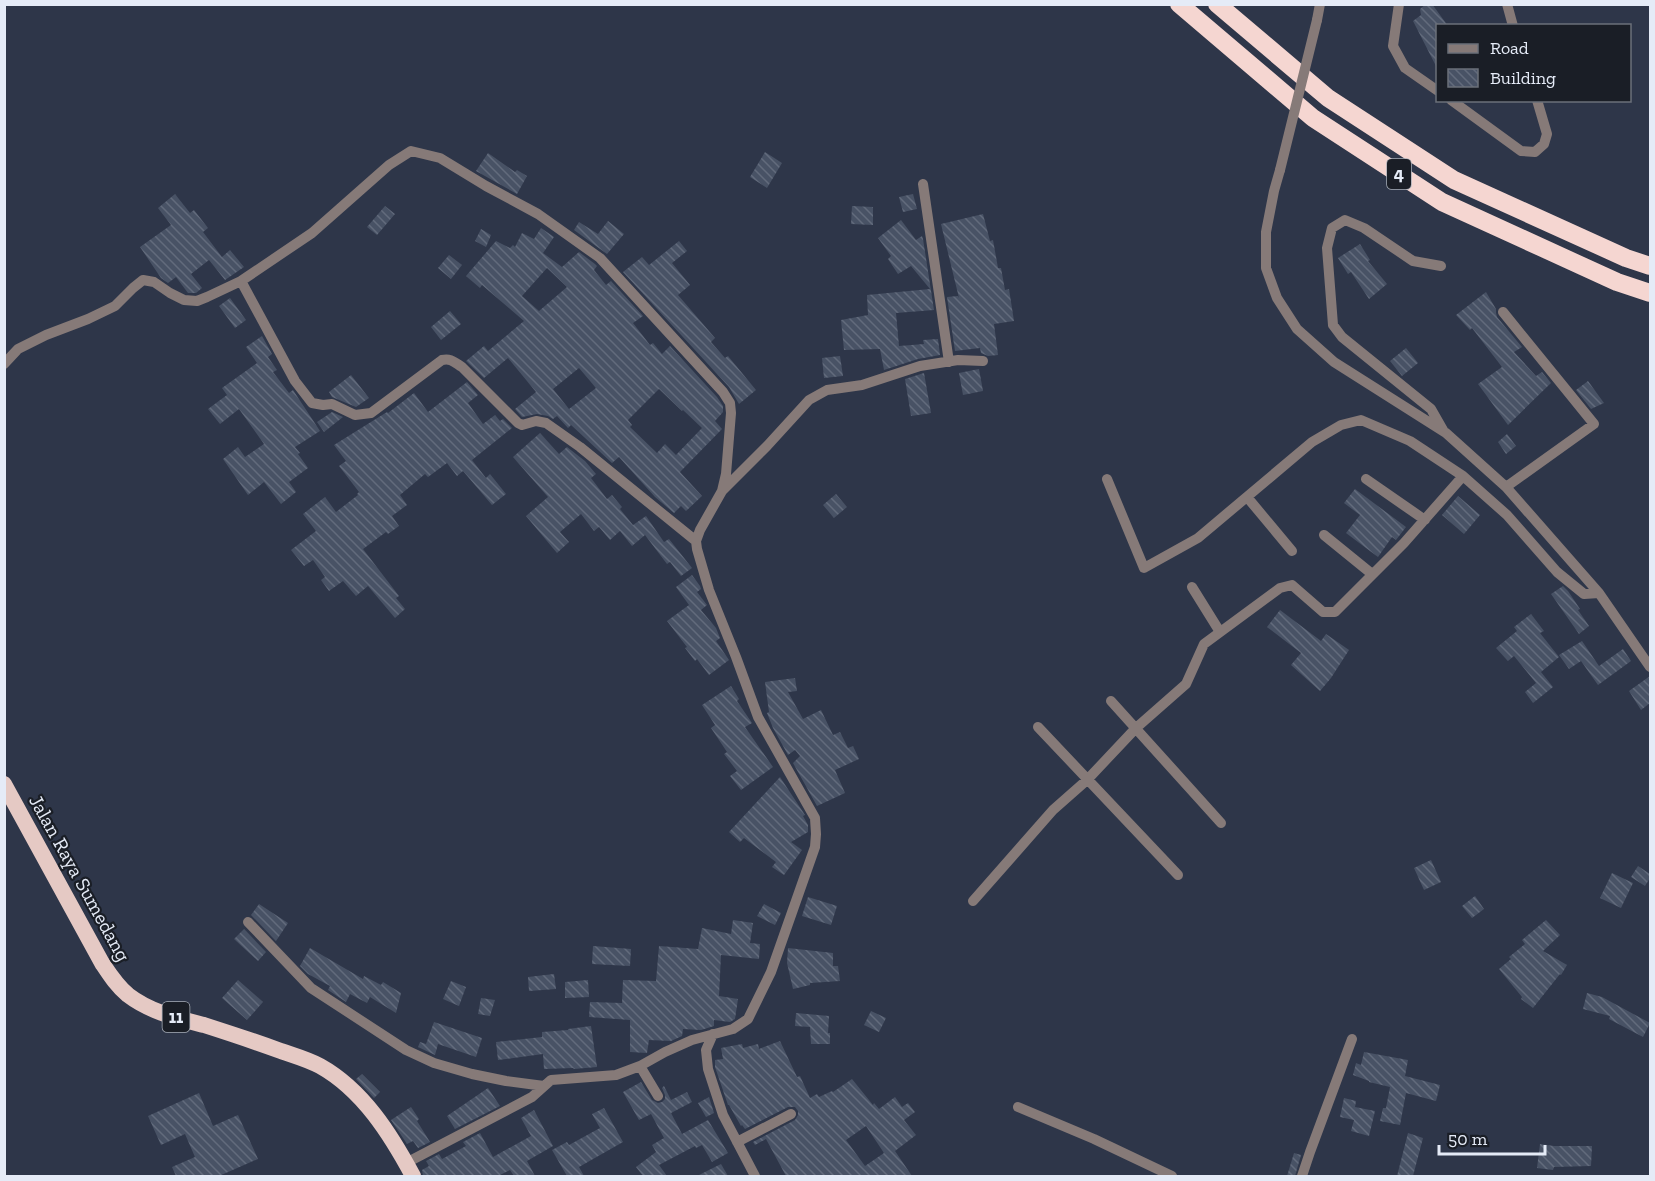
<svg xmlns="http://www.w3.org/2000/svg" width="1655" height="1181" font-family="'Zilla Slab',serif">
  <defs>
    <pattern id="building-back-hatch" width="6" height="6" patternUnits="userSpaceOnUse" patternTransform="scale(1.5)"><rect width="6" height="6" fill="#485265"/><path d="M-1 5l2 2M0 0l6 6M5-1l2 2" fill="none" stroke="#626b7c"/></pattern>
  </defs>
  <rect width="100%" height="100%" fill="#2e3649"/>
  <path fill="url(#building-back-hatch)" fill-rule="evenodd" d="M1426,4h6l16,22h-11v42l-24,-47 8,-6 -1,-6z
    M765,152l17,11 -15,25 -17,-11z
    M488,153l27,19 2,-2 10,6 -10,18 -41,-23z
    M175,194l15,19 4,-3 14,18 -5,4 19,25 8,-7 14,17 -19,13 -16,-20 -18,14 11,14 -6,5h-8l-12,-16 -8,6 -7,-5 -21,-31 31,-22 -13,-17z
    M913,194l4,15 -14,3 -4,-15z
    M385,206l10,8 -18,21 -10,-8z
    M852,206l21,1v18l-22,-1z
    M983,214l7,27 3,-1 5,28h3l4,22 4,-1 5,32 -20,3 4,31 -10,1 -7,-3 -1,-5 -25,3 -8,-54 11,-1 1,2 -18,-74z
    M901,220l15,20 6,-4 1,3 11,71 -38,3 3,33 25,-2 -1,-4 15,-1 2,16 -22,4 -34,11 -4,-21 -36,1 -3,-30 27,-5 -1,-20 63,-6 -19,-23 -13,8 -10,-15 3,-3 -13,-18z
    M608,221l16,13 -17,20 -33,-24 5,-8 19,12z
    M541,228l13,9 -11,16 19,14 17,-15 16,12 2,2 -3,4 12,15 5,-4 32,35 -10,7 17,22 3,-2 9,11 8,-8 47,51 6,9v6l-8,9 7,8 -42,43 22,24 -16,15 -5,-5 -7,7 -19,-16 -36,-40 -7,6 -41,-38 -3,3 -11,-12 -4,3 -5,-3 -11,-2 -15,3 -7,-8 21,-17 -28,-34 -24,20 -18,-17 18,-15 4,5 36,-30 -42,-36 -2,3 -14,-12 30,-35 14,7 3,-3 2,2 7,-14 12,6zM547,268l20,19 -28,24 -17,-15zM579,368l17,20 -27,21 -16,-20zM659,389l23,22 1,-1 19,18 -26,27 -11,-11 -8,9 -27,-26 2,-2 -4,-5z
    M481,229l10,6 -5,12 -11,-6z
    M679,241l8,10 -15,12 18,22 -12,10 37,43 -4,4 14,16 3,-2 28,34 -17,14 -10,-17 -106,-115 19,-15 7,8z
    M1360,244l10,16 -2,1 19,23 -18,15 -18,-27 -3,2 -10,-16z
    M449,255l13,10 -11,14 -13,-11z
    M1486,292l10,17v4l1,4 25,30 -8,5 22,24 6,-4 9,11 -43,42 -30,-41 24,-17 -30,-39 -2,2 -14,-15z
    M230,298l16,22 -11,8 -16,-22z
    M450,311l11,13 -20,16 -10,-13z
    M262,336l10,18 -4,3 9,13 -4,2 16,21 4,-3 27,41 -25,16 5,6 -2,1 10,14 -19,14 7,10 -15,12 -17,-22 -16,13 -25,-36 15,-12 7,10 19,-13 -25,-35 -19,15 -12,-15 19,-14 -5,-7 35,-25 -11,-16z
    M1406,348l12,15 -16,13 -12,-15z
    M840,356l3,20 -19,2 -2,-20z
    M979,369l4,22 -20,4 -4,-22z
    M924,373l7,40 -20,3 -6,-37z
    M351,375l18,23 -13,9 -24,-10 -3,-5z
    M1588,381l16,22 -13,6 -15,-19z
    M467,382l11,13 -10,8 15,21 12,-9 5,6 3,-2 9,9 -40,32 14,18 4,-4 16,20 -14,11 -29,-34 -6,5 -10,-13 -19,14 -3,-3 -25,21 7,10 -15,11 7,10 -11,8 -2,-2 -23,17 36,47 -3,2 9,11 -10,9 -27,-32 -12,10 -13,-15 -14,10 -8,-11 4,-3 -12,-17 -9,6 -13,-16 25,-19 -13,-17 22,-17 11,15 22,-17 -1,-1 2,-2 -20,-26 7,-5 -12,-16 53,-33 1,1 26,-20 14,19z
    M332,412l11,5 -19,15 -7,-10z
    M540,433l19,21 8,-7 18,14 11,13 -5,4 16,21 5,-4 10,12 -2,2 13,16 13,-9 18,26 5,-3 23,29 -11,8 -11,-14 -3,2 -22,-29 -13,11 -12,-15 -10,9 -11,-13 -5,4 -13,-17 -21,18 9,10 -12,11 -31,-37 22,-19 -35,-40z
    M1507,434l9,12 -10,8 -8,-12z
    M1355,489l51,38 -10,13 -4,-3 -14,20 -32,-24 14,-18 -16,-12z
    M836,494l11,13 -13,11 -11,-13z
    M1458,496l22,19 -16,19 -22,-19z
    M692,575l8,11 1,3 -4,3 10,13 -6,5 15,18 4,10 -4,3 13,19 -20,15 -12,-16 -2,2 -10,-13 2,-1 -20,-26 22,-16 -13,-18z
    M1563,586l5,5 12,18 -2,1 11,16 -10,8 -28,-40z
    M1280,610l41,31 5,-7 23,16 -18,28 -11,13 -29,-26 10,-12 -34,-26z
    M1531,614l13,17 -4,2 19,24 -18,15 12,15 -20,16 -8,-11 11,-9 -22,-27 -6,5 -12,-13 21,-17 -3,-4z
    M1582,641l17,25 24,-17 8,12 -33,24 -17,-24 -12,8 -10,-14z
    M1650,676v27l-9,7 -12,-19z
    M795,678l2,13 -9,1 15,27 18,-9 12,25 7,-3 8,16 5,-2 6,13 -24,11 10,23 -28,13 -24,-43 7,-7 -5,-6 -7,5 -15,-27 -6,-15 2,-1 -4,-30z
    M731,686l8,13 -2,2 15,22 -7,4 28,40 -32,23 -11,-14 7,-5 -13,-17 3,-2 -16,-24 4,-3 -13,-20z
    M780,777l25,38 -2,1 5,9v7l-17,10 11,8 -18,25 -12,-8 4,-5 -32,-24 -4,4 -11,-10z
    M1431,860l10,22 -17,8 -10,-22z
    M1638,866l12,8v4l-5,8 -14,-9z
    M1612,873l21,10 -12,25 -21,-10z
    M1475,896l9,13 -12,9 -10,-12z
    M808,897l29,9 -6,19 -29,-9z
    M259,904l29,19 -12,18 -25,-26z
    M764,904l17,9 -6,12 -18,-9z
    M733,920l20,3 -3,20 10,1 -1,15 -38,-4 -2,41 19,3 -3,20 -5,3 -16,-2v6l-13,4 -18,-1 -1,7 -11,5 -22,-1 -2,13 -17,-1v-32l-41,-3 1,-15 32,1 1,-23 33,1 3,-35 39,3 4,-21 29,6z
    M1546,920l14,15 -17,16 24,14 -6,10 -1,-1 -27,34 -12,-9 1,-2 -23,-28 12,-10 -2,-2 16,-13 -3,-4z
    M244,929l22,23 -8,9 -24,-22z
    M593,946l38,3 -1,17 -38,-2z
    M310,948l53,31 1,-3 17,9 2,-3 18,11 -5,20 -26,-16 -3,6 -17,-9 -4,8 -18,-12 2,-4 -22,-12 -8,-8z
    M788,948l45,5v13h5l2,15 -30,2v2l-17,4 -6,-26z
    M554,974l2,15 -27,2 -1,-14z
    M238,980l25,22 -16,18 -25,-22z
    M588,980l1,17 -24,1v-16z
    M451,981l15,6 -7,19 -16,-7z
    M1587,993l15,4 48,26 -7,14 -34,-18 1,-3 -27,-7z
    M481,998l14,2 -5,16 -12,-2z
    M871,1011l15,7 -7,14 -15,-7z
    M796,1013l33,3 -1,17h2v11h-19l-1,-17 -15,-1z
    M434,1022l48,16 -6,19 -38,-13 -3,11 -17,-8 2,-5 6,2z
    M591,1026l6,41 -23,2 -1,-1 -29,1 -1,-15 -45,6 -2,-18 46,-5v-5l26,-2v-1z
    M780,1041l17,36 3,-1 10,22 7,-4 2,3 13,-6 1,1 19,-13 21,26 1,-2 5,6 16,-12 7,10 6,-4 7,9 -11,8 12,15 -21,16 17,25h-126l-20,-37 -11,6 -2,-3 42,-22 3,-5v-4l-3,-4h-7l-43,22 -3,-4 -1,1 -12,-21h-1l-13,-38v-7l8,-1 -2,-11 21,-4 1,4 15,-4 1,5zM866,1126l18,27 -19,13 -19,-26z
    M1364,1052l44,8 -3,16 35,9 -4,16 -30,-8 -6,32 -20,-4 3,-13h3l4,-21 -21,-5v-1l-16,-6 3,-12 5,2z
    M362,1074l18,18 -6,6 -18,-19z
    M641,1082l11,18 6,3 4,-1 3,-3v-4l-3,-7 2,-2 7,14 16,-8 5,10 -21,11 11,21 26,-14 20,33 -16,9 -10,-17 -6,3 -1,-2 -36,19 8,11h-24l-7,-9 20,-15 -4,-7 12,-7 -13,-24 -12,6 -16,-28z
    M488,1088l12,18 -45,23 -8,-13z
    M199,1093l14,33 25,-11 20,44 -39,17h-43l-4,-9 23,-10 -10,-23 -24,11 -13,-29z
    M709,1097l5,16 -8,4 -8,-14z
    M1344,1098l12,3 -1,6 20,4 -6,25 -18,-5 3,-11 -14,-3z
    M411,1107l8,12 -2,2 13,21 -12,6 -5,-7 -6,3 -16,-24z
    M604,1108l19,34 -44,25 5,9h-17l-15,-26 15,-8 2,3 31,-17 -8,-14z
    M534,1110l19,36 -26,15 8,15h-21l-4,-6 -12,6h-75l-1,-6 7,-4 -3,-5 13,-7 3,5 24,-13 -3,-4 17,-9 13,24 38,-21 -10,-18z
    M1408,1133l15,5 -10,38h-16z
    M1540,1144l14,2h38l-1,20 -37,1 -1,3 -16,-2z
    M1294,1153l7,2 -6,21h-8z
    M721,1164l7,12h-31z"/>
  <g fill="none" stroke-linecap="round" stroke-linejoin="round">
    <path stroke="#867a78" stroke-width="10" d="M1399,4l-6,42 12,22 33,23
      M1507,4l6,22
      M1317,20l3,-16
      M1451,100l70,51 14,1 9,-8 3,-10 -10,-34
      M1280,170l-6,21 -8,41v36l11,30 20,31 37,33 112,71 60,54 93,106 51,74
      M923,184l26,178
      M1441,266l-28,-5 -49,-33 -19,-8 -13,8 -5,20 6,77 9,12 89,72 12,21
      M241,281l54,100 17,22 11,2 9,-1 23,11 16,-2 71,-53c9,-2 12,2 20,7l56,56 4,2 14,-4 10,2 34,24 116,94
      M1503,312l91,112 -88,63
      M4,364l14,-15 28,-14 42,-16 27,-13 18,-18 10,-8 11,2 16,11 14,7 13,1 10,-4 34,-16 71,-48 77,-68 22,-14 29,7 46,28 52,28 62,44 123,134 7,11 1,10 -5,61 -4,17 -22,39 -4,11 1,8 12,41 27,67 22,60 57,101 1,16 -1,13 -44,125 -23,47 -15,10 -41,11 -27,12 -25,14 -24,9 -65,5 -19,17 -126,66
      M1107,479l37,89 54,-30 114,-96 29,-17 20,-5 49,21 53,35 44,39 50,57 27,22 15,-1
      M1366,479l59,41
      M722,491l45,-45 42,-46 18,-10 35,-5 58,-19 38,-6 25,1
      M1247,497l45,54
      M1324,535l48,39
      M1192,587l28,45
      M1111,701l110,122
      M1038,727l140,148
      M973,901l80,-91 34,-30 49,-52 50,-44 18,-40 76,-56 12,-3 31,27h12l69,-69 59,-67
      M248,922l63,66 95,62 28,13 38,11 34,7 38,5
      M713,1034l-7,16 2,19 15,46 32,61
      M640,1066l18,30
      M1018,1107l76,32 78,37
      M737,1142l54,-28
      M1302,1176l8,-24 42,-113"/>
    <path stroke="#e5c9c4" stroke-width="16" d="M4,784l98,179c8,12 15,23 26,32 22,17 49,23 76,30 25,8 49,16 74,25 14,5 29,9 42,16 43,24 71,69 93,110"/>
    <path stroke="#f5d6d1" stroke-width="18" d="M1179,4l134,114 129,84 175,80 33,11
      M1217,4l111,94 126,82 172,78 24,8"/>
    <path stroke="#867a78" stroke-width="10" d="M1280,170l37,-150"/>
  </g>
  <g text-anchor="middle" stroke-width="4.5" stroke-linejoin="round" paint-order="stroke">
    <g fill="#1a1e26" stroke="#a8aeb8" stroke-width="1.5">
      <rect x="1387" y="159" width="24" height="30" rx="4.5"/>
      <rect x="162.5" y="1002" width="27" height="30" rx="4.5"/>
    </g>
    <g font-size="18" font-weight="bold" fill="#e5ebf7">
      <text x="1399" y="180">4</text>
      <text x="176" y="1023">11</text>
    </g>
    <g font-size="20" fill="#e5ebf7" stroke="#1a1e26">
      <text transform="translate(80 878) rotate(61)" y="7">Jalan Raya Sumedang</text>
    </g>
  </g>
  <rect width="1655" height="1181" fill="none" stroke="#e5ebf7" stroke-width="12"/>
  <rect x="1436" y="24" width="195" height="78" fill="#1a1e26" stroke="#6b707a" stroke-width="1.5"/>
  <rect x="1448" y="44" width="30" height="9" fill="#867a78" stroke="#6b707a" stroke-width="1.5"/>
  <text x="1490" y="54" font-size="18" fill="#e5ebf7">Road</text>
  <rect x="1448" y="69" width="30" height="18" fill="url(#building-back-hatch)" stroke="#6b707a" stroke-width="1.5"/>
  <text x="1490" y="84" font-size="18" fill="#e5ebf7">Building</text>
  <path d="M1439 1145v9h106v-9" fill="none" stroke="#e5ebf7" stroke-width="3"/>
  <text x="1448" y="1145" font-size="18" fill="#e5ebf7" stroke="#1a1e26" stroke-width="4.5" paint-order="stroke">50 m</text>
</svg>
